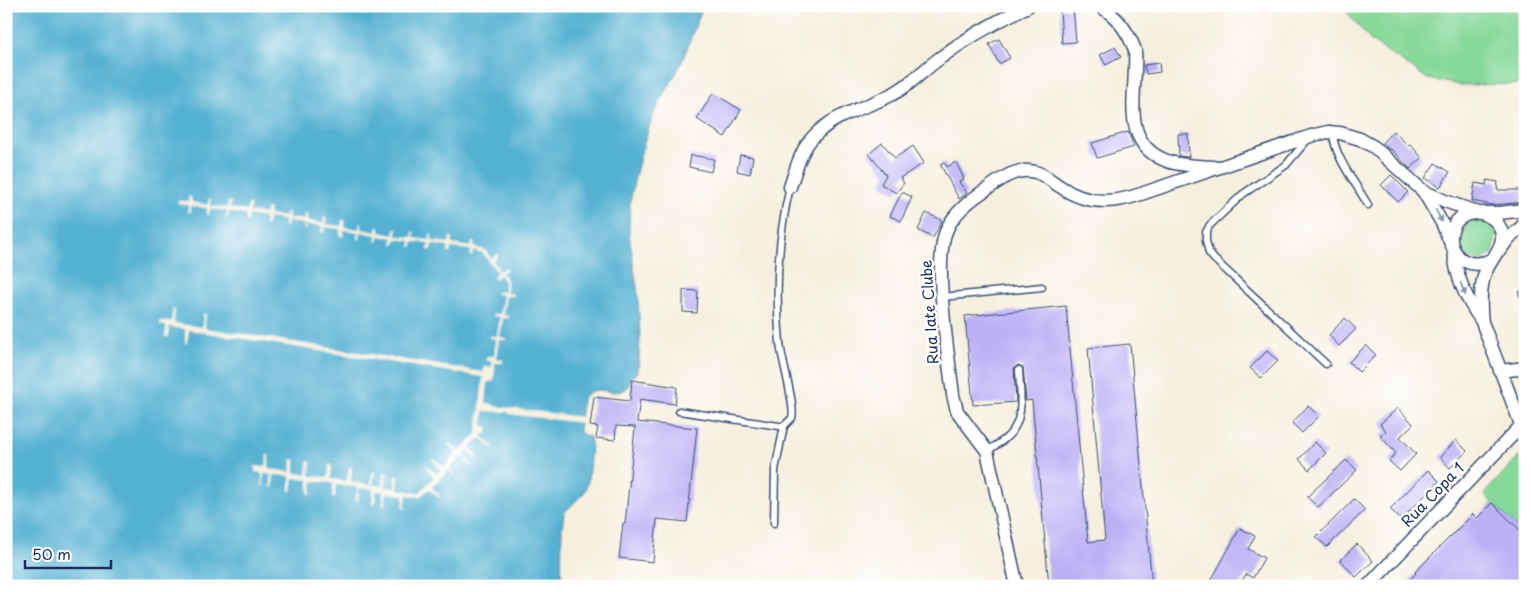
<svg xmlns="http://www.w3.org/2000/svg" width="1531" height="592" font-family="'Playpen Sans',sans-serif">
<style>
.green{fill:#87d99a;stroke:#51847c}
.water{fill:#54b1d2;stroke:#387098}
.pier{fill:#f5efdd}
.building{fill:#bcb1f5}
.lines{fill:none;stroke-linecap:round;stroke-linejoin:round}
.lane-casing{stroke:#3c4c71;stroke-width:9}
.street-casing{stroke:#3c4c71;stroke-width:15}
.lane{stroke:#fff;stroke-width:6}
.street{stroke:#fff;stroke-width:12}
.oneway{fill:#8d97ae}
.labels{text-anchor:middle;stroke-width:5;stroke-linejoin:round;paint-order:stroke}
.street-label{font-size:15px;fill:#1b2f5e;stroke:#fff}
</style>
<rect width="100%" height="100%" fill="#fff"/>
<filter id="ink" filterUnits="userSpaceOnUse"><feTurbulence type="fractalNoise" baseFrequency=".02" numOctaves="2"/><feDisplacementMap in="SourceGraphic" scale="10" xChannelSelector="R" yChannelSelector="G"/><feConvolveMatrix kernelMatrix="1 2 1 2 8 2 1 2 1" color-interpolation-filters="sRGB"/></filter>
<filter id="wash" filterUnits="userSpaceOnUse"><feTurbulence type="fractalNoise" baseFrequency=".0096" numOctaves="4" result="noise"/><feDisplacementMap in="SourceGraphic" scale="20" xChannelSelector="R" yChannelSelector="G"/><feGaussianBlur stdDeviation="1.12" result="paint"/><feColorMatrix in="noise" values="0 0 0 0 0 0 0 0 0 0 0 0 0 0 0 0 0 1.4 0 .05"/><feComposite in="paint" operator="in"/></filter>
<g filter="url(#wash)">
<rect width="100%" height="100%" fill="#f5efdd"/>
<path class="green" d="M1342,6H1525V84L1460,85L1428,79L1371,41Z
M1482,217L1497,231L1493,253L1480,261L1459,254L1454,233L1462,221Z
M1521,454L1525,462V535L1484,494Z"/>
<path class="water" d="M6,6H703L681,64L653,115L642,149L635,177L630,202L629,234L638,295L640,341L638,372C637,374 635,375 633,377C629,381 630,387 624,390C609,397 596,381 582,399L579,433L590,437L591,443L588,482L584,493L564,513L562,529L561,586H6Z"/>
<path class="pier" d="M189,196L191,197L192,202L208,205L209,199H211V206L227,208L228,202H231L230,208L246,211L248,205H250V212L265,214L266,209H269V215L285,217L286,212H288L287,218L304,220L305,214H307V221L323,223L324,217L326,218V224L341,226L342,220H345V227L359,229L360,223H362V229L376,232L377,226H380V232L394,235L395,228H397V236L412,237L413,232H415L414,238L430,240V235H432V241L449,243L450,237H453L452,244L471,247L472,242H474V247L485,250L491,258L497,254L498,256L493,261L500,271L506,267L507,269L502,273L507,281V293L513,294V296H506L503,315L509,316V318H503L500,337L506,338V340H499L496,358L503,360V363H495L494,381L488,382L486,403L493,404L494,406L582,417V423L509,414L508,412L484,411L483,426H488L487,434H483L482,436L493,446L492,448L481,438L470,447L480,459L479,460L468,450L463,456L472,465L471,466L461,457L450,469L458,479L448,470L432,487L440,496L439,498L429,489L420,497L407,495L405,508H403L404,495L387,493L385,505H383V491H376L375,505H372L373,489L359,488L358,501H356L357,487L336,485L335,498H332L333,483L313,481L311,494H309V480L294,478L292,491H290V476L274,475L273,488L271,487V475L264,474L263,486H262V473L255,472V466L266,467L267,455H269V469L291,472L292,459L295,460V473L307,474L308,461L311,462L310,476L328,477L329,465H332L331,479L347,481L349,467H352L351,482L371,485L372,472H375L373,485L383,486L384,472H387L385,487L395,488L396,476H399L398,489L419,493L434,477L426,467L427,466L436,474L441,470L432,459L433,458L444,467L456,454L448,444L449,443L459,452L477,434L483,377L189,330L187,343H185V329L169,327L168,337H165L166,326L160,325V321L171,322L173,309L175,310L174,323L202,327L203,314H206L205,328L483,372L484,367H492V361L486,360L487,356H494L496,339L490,338V336H497L500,317L493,316V314H500L503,295L496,294V292H504V282L500,275L494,279L493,277L497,272L490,262L489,263L488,259L483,253L474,251L472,256H470L471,250L451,248L450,253H448V247L432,244L431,250H428L429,243L414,242L412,247H410L411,241L396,239L395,244H392L393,238L379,236L378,242L376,241V235L361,232L360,239H358V232L344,230L343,237L340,236V229L325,227L324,233L321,232L322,226L306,225V230H304V224L287,221L286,227L284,226V220L268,218L267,225H265L264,218L249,215L248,221H246V215L229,212L228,218H226L227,211L210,209L209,215H207V208L190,206V212H188V205L178,204V201H188Z"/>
<g id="blocks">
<path class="building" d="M1073,8L1076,42L1062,43L1060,9Z
M999,39L1010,58L999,64L989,44Z
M1115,47L1121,57L1106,65L1100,55Z
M1159,63L1160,72L1146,74L1144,65Z
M713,93L741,110L725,137L697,119Z
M1393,131L1409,146L1410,144L1422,158L1410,169L1391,149L1390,150L1382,143Z
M1128,132L1134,147L1097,158L1092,143Z
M1178,134H1188L1189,157L1179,156Z
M882,143L895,158L913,146L924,163L900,178L904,183L896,193L881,184L886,175L869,154Z
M691,155L714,159L711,172L689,167Z
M740,155L753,157L750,174L737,171Z
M944,162L947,167L956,162L964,179L959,182L967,193L959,199L940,164Z
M1435,163L1450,172L1440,187L1425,178Z
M1391,175L1408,192L1398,202L1381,185Z
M1487,180L1498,182L1497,190H1525V202L1492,205L1472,201L1475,183L1486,185Z
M902,192L912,197L901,221L890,216Z
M926,213L942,220L933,238L918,230Z
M683,290L698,291L697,313L683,312Z
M1066,306L1088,542L1105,540L1088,348L1130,344L1152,586H1049L1032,400L1026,401L1023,367L1018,365L1014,368L1016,402L973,405L965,316Z
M1345,318L1356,329L1339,346L1329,335Z
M1366,345L1376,355L1359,372L1349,362Z
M1267,351L1278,361L1261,378L1250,368Z
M632,380L677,387L675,404L640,399L637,422L697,428L687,522L657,519L653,562L619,558L623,523L625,524L635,427L616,426L615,440L596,438L598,427L590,426L594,397L630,401Z
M1308,406L1319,416L1302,433L1292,423Z
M1398,408L1413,424L1400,437L1416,454L1400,471L1389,461L1396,453L1380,436L1386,431L1380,424Z
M1456,440L1467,451L1450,468L1440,457Z
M1315,442L1326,453L1309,470L1299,459Z
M1346,460L1357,470L1318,507L1307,497Z
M1428,470L1439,481L1401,520L1390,509Z
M1354,499L1365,510L1327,547L1316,537Z
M1492,503L1525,535V562L1520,567L1525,572V586H1404L1416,573L1415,572L1473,514L1477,518Z
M1240,528L1255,536L1248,549L1264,558L1253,578L1246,574L1239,586H1208Z
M1357,544L1373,561L1356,577L1340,560Z"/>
</g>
</g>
<g filter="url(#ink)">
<use href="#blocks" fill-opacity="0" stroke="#3c4c71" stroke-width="1"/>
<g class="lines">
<g class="lane-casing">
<path id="lane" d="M1333,133C1334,157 1356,183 1368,205
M1308,139L1286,165L1243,194L1210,225L1206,232V241L1209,253L1214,259L1326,364
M1523,294L1525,293
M942,297L1042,287
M679,411L779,426H784L792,418C796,407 781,358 780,343C775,291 778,237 790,187
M987,451C993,447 1001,443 1007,437C1026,420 1020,393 1019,370
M774,523L775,470L784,426"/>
</g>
<g class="street-casing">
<path id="street" d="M1099,6C1117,15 1128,32 1135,50C1138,92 1117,145 1170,162C1184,166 1199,166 1213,167
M790,187C796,169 801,149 814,136C838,111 870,108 898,91C913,82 926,68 940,58C968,37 997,21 1028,6
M1423,191L1445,201L1476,212
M1483,213H1499L1525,210
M1500,250L1509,238L1525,224
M1454,252C1456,278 1466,299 1481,320
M1491,260C1448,279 1435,216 1475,213C1483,212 1493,217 1498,224C1511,244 1489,258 1484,276C1480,291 1480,306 1482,322L1525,435
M1500,371L1525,368
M1017,586L987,451L957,411L953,395C949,358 932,260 947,229C955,211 974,197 990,187C1004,177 1018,167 1035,172C1045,174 1052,182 1061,187C1086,205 1113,204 1141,194L1311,136L1328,132L1340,133L1360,139L1374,147L1423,191L1442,223L1451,244
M1368,586L1521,426"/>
</g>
<use href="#lane" class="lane"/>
<use href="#street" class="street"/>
</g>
<defs><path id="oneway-solid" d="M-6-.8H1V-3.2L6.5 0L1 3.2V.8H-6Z" transform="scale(1.25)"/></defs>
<g class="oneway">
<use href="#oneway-solid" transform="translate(1439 216) rotate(62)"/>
<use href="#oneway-solid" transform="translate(1463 289) rotate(69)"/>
</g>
</g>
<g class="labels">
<g class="street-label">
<text transform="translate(930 312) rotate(-94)" y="5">Rua Iate Clube</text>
<text transform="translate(1433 495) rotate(-46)" y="5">Rua Copa 1</text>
</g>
</g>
<rect width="1531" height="592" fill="none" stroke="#fff" stroke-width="25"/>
<path d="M25 560v8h86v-8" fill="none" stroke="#1b2f5e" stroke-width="2.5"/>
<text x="32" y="560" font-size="15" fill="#1b2f5e" stroke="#ffffff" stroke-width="4" paint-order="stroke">50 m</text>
</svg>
